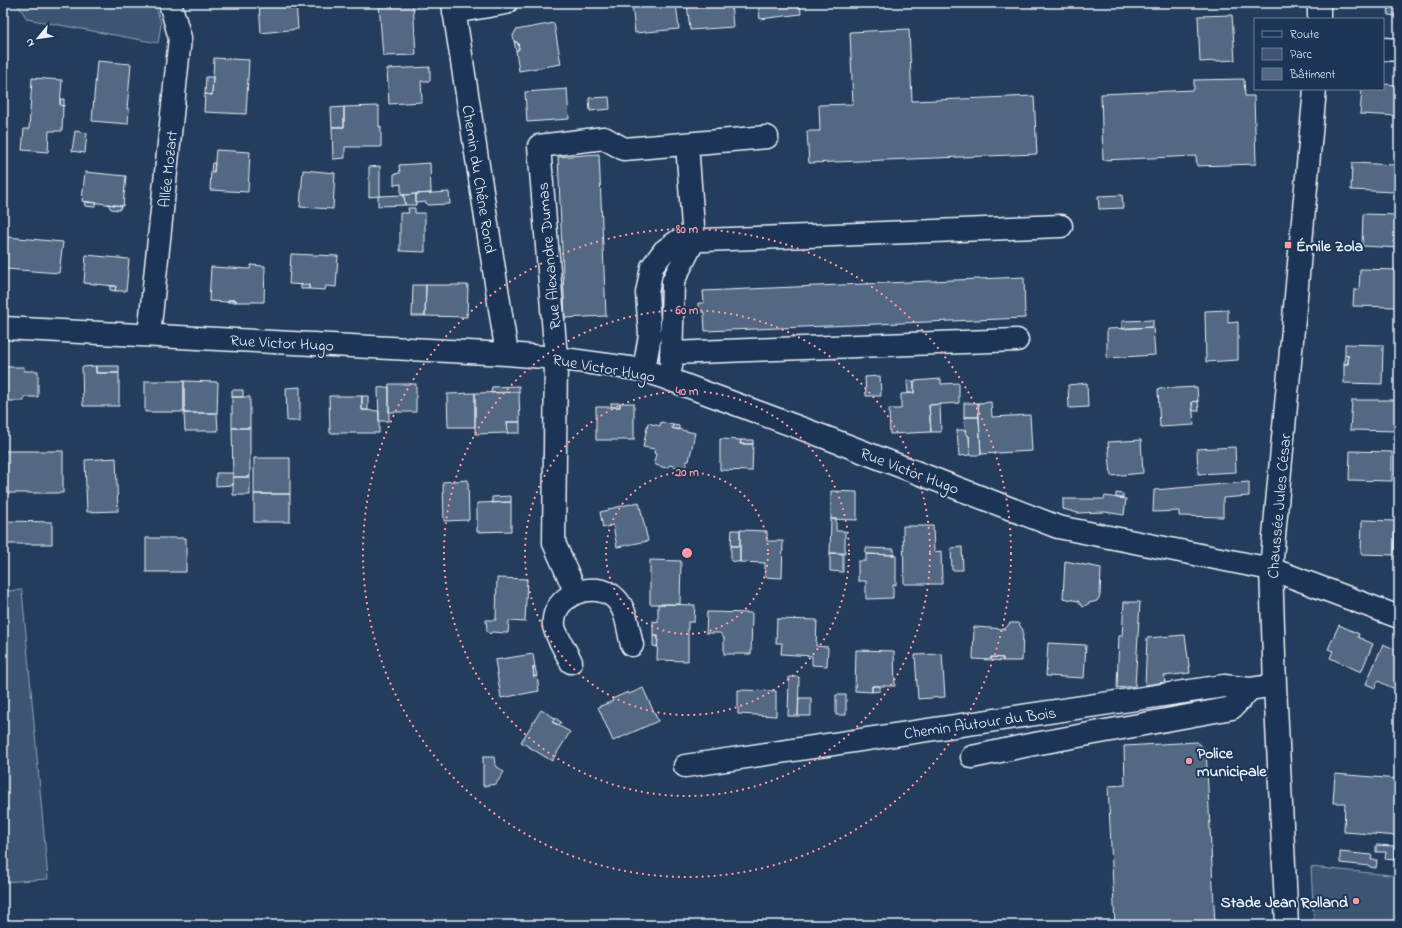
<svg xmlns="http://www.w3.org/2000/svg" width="1402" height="928" font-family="'Indie Flower',sans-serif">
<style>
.green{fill:#3e5472;stroke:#93a2b5}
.building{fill:#536782;stroke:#e8f1f8}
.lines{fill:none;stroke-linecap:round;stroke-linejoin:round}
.minor-casing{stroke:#e8f1f8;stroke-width:25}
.minor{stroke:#1d3557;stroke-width:22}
.ring{fill:none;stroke:#ff9aa2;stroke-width:2;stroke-dasharray:2 4}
.poi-dot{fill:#ff9aa2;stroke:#1d3557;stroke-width:1.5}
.labels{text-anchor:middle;stroke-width:4;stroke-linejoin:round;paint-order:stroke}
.street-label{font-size:16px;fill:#e8f1f8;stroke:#1d3557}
.poi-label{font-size:16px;font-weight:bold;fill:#e8f1f8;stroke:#1d3557;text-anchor:start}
.centre{fill:#ff9aa2;stroke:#1d3557;stroke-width:2}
.ring-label{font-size:12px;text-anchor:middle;font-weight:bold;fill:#ff9aa2;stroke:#1d3557;stroke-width:4;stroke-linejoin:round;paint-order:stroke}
</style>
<rect width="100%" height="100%" fill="#253d5d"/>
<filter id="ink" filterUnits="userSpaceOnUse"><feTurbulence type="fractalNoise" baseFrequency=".025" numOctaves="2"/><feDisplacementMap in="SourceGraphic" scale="8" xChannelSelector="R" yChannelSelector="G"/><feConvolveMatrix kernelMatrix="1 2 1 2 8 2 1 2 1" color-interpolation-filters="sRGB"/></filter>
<g filter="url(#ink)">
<path class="green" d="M17,3H155L161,24L158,43L27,19Z
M675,251L668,331L660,335L655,283Z
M22,590L48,879L3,882V591Z
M1311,867L1399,876V925H1314Z"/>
<path class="building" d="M259,3H296L298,29L261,33Z
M413,3L416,55L383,56L379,4Z
M632,3H676L679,29L635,33Z
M687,3H731L733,27L690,30Z
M758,3H800L801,14L760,19Z
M1389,3H1399V16L1388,15Z
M1232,15L1235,60L1200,62L1198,16Z
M554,23L561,64L519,71L516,51L519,49L518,43L514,41L513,36L516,30Z
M909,29L912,101L1034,96L1037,154L809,163L807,131H820L819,105L853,104L850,32Z
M514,41L518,43L519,49L516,51Z
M214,58L249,60L246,114L204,112L205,94L212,95Z
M97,61L131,64L127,109H129L128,124L92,121Z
M430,67V81H421L422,102L389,104L387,69Z
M206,77H213L212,95L205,94Z
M32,78L62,80L60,105L63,106L62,131H49L48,152L22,150L24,129H29Z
M1244,79L1245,96H1254L1256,164L1197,166L1196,156L1103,160L1101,94L1194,90V80Z
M1383,84L1399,85V116L1360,114L1362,89H1383Z
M567,89L569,119L527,122L525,92Z
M609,97L610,109L590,111L589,98Z
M60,99H64V106L60,105Z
M379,106V127L381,126V147H345V158L333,159L332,127H344V107Z
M344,107V127H332L331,108Z
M75,131L87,133L85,153L72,151Z
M216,150L250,152L248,192L210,190L211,172H214Z
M599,154L606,316L565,318L558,157Z
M212,163H215L214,172H211Z
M430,163L431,193L401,195V184L394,185V174L400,173L399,165Z
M1352,163L1396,165L1395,192L1351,190Z
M380,166V196L369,197V167Z
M303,170L335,173L333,209L300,207Z
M85,172L126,176L123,206L82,201Z
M449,192L450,204L427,205L426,202L416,203V194Z
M416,194V205H405L404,195Z
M404,195L405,205L378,206V196Z
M1122,195L1123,208L1099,209L1098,196Z
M84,202L97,203L94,207L85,206Z
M108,204L122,206L119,210L111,209Z
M408,208H415V213H425V252L400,251V213H409Z
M1363,214L1399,215V248L1362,246Z
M7,237L63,242L59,273L5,269Z
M291,254L338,256L336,287L326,286L325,290L309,289V285L289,284Z
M86,255L129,259L126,291H115L116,286L84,283Z
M251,265L265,266L264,302H236V300H228V302L209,301L211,267L250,269Z
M1360,269L1397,270L1395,307L1353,306L1354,290H1359Z
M1024,277L1025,318L705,331L704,312H699L698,303H704L703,291Z
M301,285H309V289H301Z
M413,285H426L425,316H412Z
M426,285H468L467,317L425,316Z
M110,286H116L115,291L110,290Z
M228,300H236V302H228Z
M1228,310V323L1238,322V360L1206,362L1205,311Z
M1153,320V327L1122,329V321Z
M1153,327L1155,355L1107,358V329Z
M1345,344L1383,345L1382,384L1344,383V364H1348V355H1345Z
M1345,355H1348V364H1344Z
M96,366H119V373H96Z
M96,366V373H119V406H83L82,367Z
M3,367H24V371H38V397H24V401H3Z
M880,376L881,396H866L865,377Z
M941,379V384L959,383V403L929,405L931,432L890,434L889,409H901V394L914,393V381Z
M145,381H184V412H145Z
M184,381L218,382L217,413H184Z
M907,381H914V393H908Z
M1087,383L1088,407L1069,408L1068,385Z
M389,384H416V412H389Z
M519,386V392L491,393L492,387Z
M300,387V421H287L286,388Z
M389,387V421H379L378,388Z
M1197,387L1198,401L1192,402L1194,425L1160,427L1158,389Z
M232,390H243V397H232Z
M519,392L520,422H507L508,433L475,434V393Z
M475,393V427H448L447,394Z
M329,396H362V410L379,411V433H330Z
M362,396H368V410H362Z
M232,397H250V428H232Z
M1352,400H1399V431L1350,430Z
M1198,401L1199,411H1193L1192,402Z
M991,402L992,417L1030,415L1032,451L981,454L978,403Z
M611,403H620V407H611Z
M620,403H634V440H596V407H620Z
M964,403H978L979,417H964Z
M940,404L941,432H931L929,405Z
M184,413H217L218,431H185Z
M964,417H979L981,455H970L969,436L966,434Z
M507,422H520V433H508Z
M661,422L673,425L672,428L695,433L689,461H687L685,469L670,465L666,468L656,465L654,462L656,454L654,453L655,449L643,447L648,423L660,426Z
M673,425L679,426V430L672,428Z
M232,428H250V477H233Z
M957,430H965L966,434L969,436L970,455L959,456Z
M720,439L741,440L740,444H753L752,471L720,470Z
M741,440H753V444H740Z
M1141,440L1143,473L1111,476L1108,442Z
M1235,447L1236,472L1198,474L1197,449Z
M3,451H63V493H3Z
M1350,451L1392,452V481L1349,480Z
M116,458L118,511L87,512L85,460Z
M254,458H290V494H254Z
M216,473H233V485L216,486Z
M233,477H250V495H233Z
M468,480L469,520L444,521L443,482Z
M1249,482V496L1223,498V517L1179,516V511L1153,512L1154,490Z
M831,491L857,492V520L831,519Z
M1116,493L1123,494V498H1116Z
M254,494H290V522H254Z
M511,496V502L492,503V497Z
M1105,496L1126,499L1124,515L1105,512L1078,513L1063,509V499H1104Z
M511,502V531L477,532V503Z
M639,502L648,541L617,547L613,525L603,528L600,512L609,510V509Z
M831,519H836V531H845V554L830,553Z
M1362,520L1395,521L1394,555L1361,554Z
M3,521L52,522V544H3Z
M903,526H933L934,552L941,551L942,584H904Z
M732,530H740V546H731Z
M740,530L767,531V541H783L782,578L765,577V563L740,562Z
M146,538H186V572H146Z
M731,546H740V562L731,561Z
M962,547L963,570H952L951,548Z
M866,548L894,549V555L866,554Z
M830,553H843V572L830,571Z
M866,554L896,555V585H893V598L866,599V581H858V561H866Z
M650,560L681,561L680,604H650Z
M1065,561L1101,568L1100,596L1097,601L1089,603L1083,607L1078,601L1063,598Z
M497,578L527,579L525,622L509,621L508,633L492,632L490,634L486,630L487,629L486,620H496Z
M1124,602H1140L1135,686L1117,688L1119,636H1122Z
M658,604L695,605L694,622H688V661L657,660L658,636H653V621L658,622Z
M707,612L752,613L751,654H724V638L720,633H706Z
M777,619L817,620L816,646L828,647L827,666L812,665V656L781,654L782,643H776Z
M1010,623H1018L1023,630L1022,661H1003V658L991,657V660L973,659L974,627L1005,629Z
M1339,625L1359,634L1358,637L1373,644L1361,672L1330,658L1333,651L1328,649Z
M1185,635L1190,673L1164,676L1165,682L1145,685L1147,638Z
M653,636H658L657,647L653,646Z
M1048,643L1086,645L1084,678L1046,676Z
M1383,644L1399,651V691L1378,681L1375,688L1366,684Z
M856,650L894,651L895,686H872V692L855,691Z
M533,654L535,667H533L534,677L537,676L539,691L501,698L495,660Z
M942,654L945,697L918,699L915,655Z
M991,657L1003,658V661L991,660Z
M533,667H535L537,676L534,677Z
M789,677H799L798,716H788Z
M872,686H880V691L872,692Z
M643,688L658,721L613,741L598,707L613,701L612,699L628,692L629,694Z
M738,690L776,691V716L738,714Z
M836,695H846V715H836Z
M799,698H811V716H798Z
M541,710L555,718L552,722L570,732L552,761L521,742Z
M555,718L561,722L559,725L552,722Z
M1197,742L1206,750L1215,925H1115L1108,786L1125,785L1124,746Z
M483,757H494L495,765L504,772L496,784L483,786Z
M1335,774L1399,779V836L1344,832L1345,803H1333Z
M1376,845L1394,846V860L1385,859L1386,852H1376Z
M1394,846H1399V860H1394Z
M1340,852L1372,855L1371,860H1377L1376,868L1370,867V866L1340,863Z"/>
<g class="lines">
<g class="minor-casing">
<path id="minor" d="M453,3L507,354
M454,12L506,3
M1319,19V3
M1383,49L1399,50
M3,328L507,354L556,358L644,370L830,439L1058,527L1271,569L1399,617
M149,335L180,38L170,3
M671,353L1017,340
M671,367L673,281L694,240L687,144
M644,370L650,335L647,293L652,267L664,251L678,241L1061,226
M576,593L554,543L556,358L539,146L604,138L624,149L767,137
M571,662C567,653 555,634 554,626C550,595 596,578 616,599C627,610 628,630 632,645
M972,757L1029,745L1232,708L1250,689
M685,766L1224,686L1250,689L1275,685
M1287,925L1275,685L1271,569L1315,89"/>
</g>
<use href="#minor" class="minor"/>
</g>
</g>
<g class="ring">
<circle cx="687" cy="553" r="81"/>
<circle cx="687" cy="553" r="162"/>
<circle cx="687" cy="553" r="243"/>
<circle cx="687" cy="553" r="324"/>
</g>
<g class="poi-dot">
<rect x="1284" y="241" width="8" height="8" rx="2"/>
<circle cx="1189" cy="761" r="4"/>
<circle cx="1356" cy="901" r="4"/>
</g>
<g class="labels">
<g class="street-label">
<text transform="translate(167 169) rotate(-84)" y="6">Allée Mozart</text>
<text transform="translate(480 179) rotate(81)" y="6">Chemin du Chêne Rond</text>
<text transform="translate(548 256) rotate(-95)" y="6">Rue Alexandre Dumas</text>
<text transform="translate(282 342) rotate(3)" y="6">Rue Victor Hugo</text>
<text transform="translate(604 367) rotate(10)" y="6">Rue Victor Hugo</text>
<text transform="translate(910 470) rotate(21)" y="6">Rue Victor Hugo</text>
<text transform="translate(1278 506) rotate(-85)" y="6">Chaussée Jules César</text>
<text transform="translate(980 722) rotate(-8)" y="6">Chemin Autour du Bois</text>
</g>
<g class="poi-label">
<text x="1296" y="251">Émile Zola</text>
<text x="1197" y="758">Police<tspan x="1197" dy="18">municipale</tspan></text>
<text x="1348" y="907" text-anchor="end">Stade Jean Rolland</text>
</g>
</g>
<circle cx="687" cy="553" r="6" class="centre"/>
<g class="ring-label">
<text x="687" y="233">80 m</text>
<text x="687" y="314">60 m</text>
<text x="687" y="395">40 m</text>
<text x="687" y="476">20 m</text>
</g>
<rect width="1402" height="928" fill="none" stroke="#1d3557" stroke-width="16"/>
<rect x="8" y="8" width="1386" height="912" fill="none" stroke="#e8f1f8" stroke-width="1.5" filter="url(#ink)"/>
<rect x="1254" y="18" width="130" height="72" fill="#1d3557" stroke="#6e8097"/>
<rect x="1262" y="31" width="20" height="6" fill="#1d3557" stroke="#6e8097"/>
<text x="1290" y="38" font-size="12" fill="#e8f1f8">Route</text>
<rect x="1262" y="48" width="20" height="12" fill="#3e5472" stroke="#6e8097"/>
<text x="1290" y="58" font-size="12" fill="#e8f1f8">Parc</text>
<rect x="1262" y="68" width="20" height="12" fill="#536782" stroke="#6e8097"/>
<text x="1290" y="78" font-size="12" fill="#e8f1f8">Bâtiment</text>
<g transform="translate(38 38) rotate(241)" stroke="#1d3557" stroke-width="3" paint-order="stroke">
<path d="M0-3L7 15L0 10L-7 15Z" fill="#e8f1f8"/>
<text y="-6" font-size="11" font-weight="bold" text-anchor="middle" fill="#e8f1f8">N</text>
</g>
</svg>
